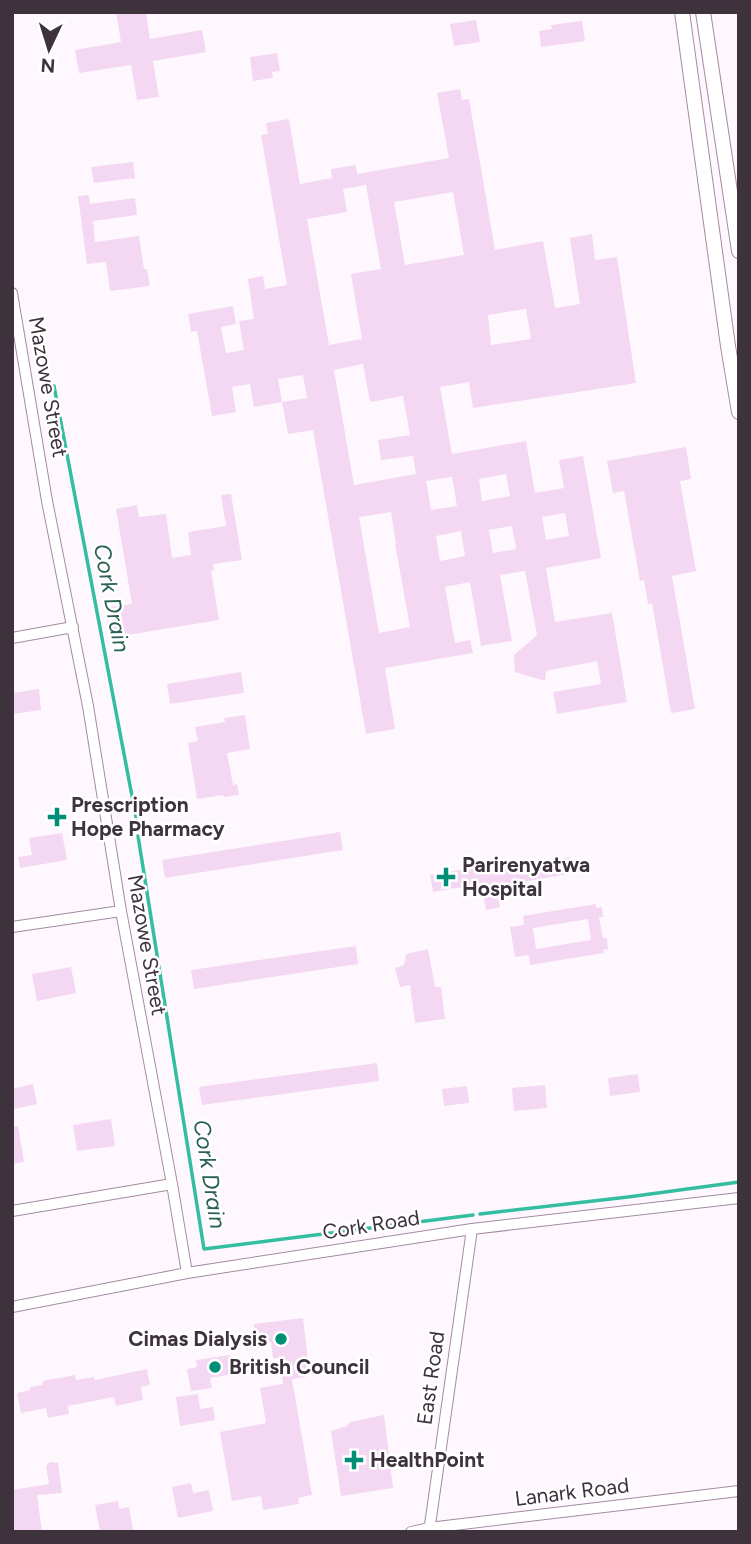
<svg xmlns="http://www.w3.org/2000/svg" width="751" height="1544" font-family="Figtree,sans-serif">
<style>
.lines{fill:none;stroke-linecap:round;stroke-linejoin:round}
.stream{stroke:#35bda2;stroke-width:3.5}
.building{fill:#f4d7f2;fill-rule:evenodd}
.minor-casing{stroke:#a48aa3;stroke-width:12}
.secondary-casing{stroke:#a48aa3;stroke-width:16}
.minor{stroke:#fff;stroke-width:10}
.secondary{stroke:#fff;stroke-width:14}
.poi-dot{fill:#008e77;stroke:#fff;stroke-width:2.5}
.labels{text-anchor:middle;stroke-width:5;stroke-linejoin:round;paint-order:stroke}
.street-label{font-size:21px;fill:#3e333d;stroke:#fff}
.poi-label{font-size:21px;font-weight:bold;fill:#3e333d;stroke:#fff;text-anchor:start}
.water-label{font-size:23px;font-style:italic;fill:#2b6054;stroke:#fff}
</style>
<rect width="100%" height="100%" fill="#fef8fe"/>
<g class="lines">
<path class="stream" d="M54,386L136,817
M138,836L204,1249L473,1215
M480,1214L628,1197L739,1182"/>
</g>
<path class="building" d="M116,12H146L150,39L202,30L206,52L153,61L159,97L137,100L131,65L79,73L75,50L121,42Z
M476,20L480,42L454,46L450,24Z
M582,21L585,41L541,47L539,31L552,29L551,25Z
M277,53L280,71L272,72L273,78L253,81L250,57Z
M460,89L462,100L469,99L495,250L543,241L555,308L580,304L570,238L592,234L595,260L617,257L636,383L473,408L469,382L440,387L452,454L526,441L535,493L564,488L559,460L583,456L601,558L546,568L555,622L612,613L627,702L557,714L553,692L601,684L597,661L546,671L545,681L515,672L514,655L537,635L525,571L500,575L512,641L481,646L470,582L445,587L455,643L470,640L473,653L385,668L395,729L366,734L313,430L288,434L282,402L254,407L250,384L232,387L236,412L212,416L197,331L191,332L188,314L233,306L236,324L221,327L226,353L244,350L239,321L254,319L248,279L263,276L265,289L287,285L261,135L268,134L266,123L289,119L300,184L332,178L331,169L356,165L357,174L449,158L437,93ZM366,185L381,269L351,274L362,339L329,345L307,219L347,212L343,189ZM453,192L464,255L405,265L394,202ZM526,309L531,339L491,345L488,315ZM363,364L370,402L403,396L410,435L378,440L381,460L413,456L416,474L354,485L334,370ZM303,375L307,398L282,402L278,379ZM506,474L510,496L482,501L479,479ZM452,477L457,506L431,510L426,481ZM391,512L396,544H395L410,627L379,633L359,517ZM565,513L569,536L546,540L542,517ZM512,526L516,549L493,553L489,530ZM461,531L465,556L440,561L436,536Z
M133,162L135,178L94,183L91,167Z
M89,195L90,204L135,198L137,215L93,221L95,242L139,236L144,269H147L150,286L110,291L106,262L87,264L78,196Z
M686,447L691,479L680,481L696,571L672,576L695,709L671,713L652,603L648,604L644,580L640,581L624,491L613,493L607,461Z
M231,494L242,560L213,564L214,570L211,571L219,620L115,637L110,607L132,604L116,509L137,505L139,517L166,514L172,558L191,555L188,532L226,526L221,495Z
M241,672L244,693L170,704L167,684Z
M39,689L41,710L13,714L12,693Z
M245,715L250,749L227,753L233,785L237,784L239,795L224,797L223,795L197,799L188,743L198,741L195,727L225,722L224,718Z
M340,832L343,850L165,878L162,860Z
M62,833L67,860L20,868L18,857L32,855L29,838Z
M570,857L573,873L496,887L500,907L486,910L481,884L433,892L430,875L483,866L485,872Z
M596,904V908L602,907L603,917H599L603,938H607L608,949L603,950L604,953L530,965L529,955L515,957L510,927L524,925L523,916ZM588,919L591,940L536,949L533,928Z
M356,946L358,964L194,989L191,970Z
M428,949L435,987H441L445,1019L415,1023L410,985L400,987L395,968L404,965L406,954Z
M71,967L76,993L37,1001L32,974Z
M377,1063L379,1081L202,1105L199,1087Z
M638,1074L640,1092L610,1096L608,1078Z
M33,1084L37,1104L14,1109L12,1089Z
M545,1085L547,1108L514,1111L512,1088Z
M467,1086L469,1103L444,1106L442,1089Z
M111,1119L115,1146L77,1151L73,1125Z
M18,1126L24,1162L12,1164V1127Z
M303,1318L309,1369L305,1370L306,1377L292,1379L312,1495L298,1498L299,1504L263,1510L261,1496L232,1501L220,1432L266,1423L260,1388L283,1384L280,1358H273L271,1342L257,1344L254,1324Z
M230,1355L233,1374L210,1378L212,1388L191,1391L187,1369L197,1367L196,1360Z
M147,1369L150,1385L141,1387L143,1400L116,1406L114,1397L68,1406L69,1414L48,1418L46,1408L21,1413L17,1393L30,1390V1387L43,1385V1381L75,1375L76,1380L94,1377L95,1380Z
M198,1394L200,1409L213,1407L215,1420L180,1426L176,1397Z
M384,1415L393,1488L341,1496L331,1431L347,1426L350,1422Z
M50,1462L58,1463L62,1493L37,1495L42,1532H15L12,1520V1490L49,1484L46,1466Z
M191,1483L193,1493L209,1490L213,1511L178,1518L172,1487Z
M118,1501L119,1509L129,1507L133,1530L100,1532L95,1505Z"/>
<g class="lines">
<g class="minor-casing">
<path id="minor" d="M12,293L47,501L88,706L121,911L172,1184L187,1273
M12,638L73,627
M12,927L121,911
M12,1211L172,1184
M12,1307L187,1273L472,1229L739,1198
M411,1532L429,1528L739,1491
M429,1532L472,1229"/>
</g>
<g class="secondary-casing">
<path id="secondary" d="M682,12L728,346L739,412
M703,12L739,251"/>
</g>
<use href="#minor" class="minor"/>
<use href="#secondary" class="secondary"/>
</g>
<g class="poi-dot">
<path d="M53.5 806.5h7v7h7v7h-7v7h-7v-7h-7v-7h7z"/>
<path d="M442.5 866.5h7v7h7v7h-7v7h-7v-7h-7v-7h7z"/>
<circle cx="281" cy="1339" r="7"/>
<circle cx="215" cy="1367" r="7"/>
<path d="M350.5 1449.5h7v7h7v7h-7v7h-7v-7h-7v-7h7z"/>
</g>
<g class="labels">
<g class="street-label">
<text transform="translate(48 387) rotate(80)" y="7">Mazowe Street</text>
<text transform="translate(147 945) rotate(80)" y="7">Mazowe Street</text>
<text transform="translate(371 1225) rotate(-9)" y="7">Cork Road</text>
<text transform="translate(431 1378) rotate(-82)" y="7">East Road</text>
<text transform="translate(572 1492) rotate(-7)" y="7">Lanark Road</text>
</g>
<g class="poi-label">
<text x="71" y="812">Prescription<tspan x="71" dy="24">Hope Pharmacy</tspan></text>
<text x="462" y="872">Parirenyatwa<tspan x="462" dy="24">Hospital</tspan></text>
<text x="267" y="1346" text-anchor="end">Cimas Dialysis</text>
<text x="229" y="1374">British Council</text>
<text x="370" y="1467">HealthPoint</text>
</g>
<g class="water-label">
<text transform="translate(112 598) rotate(79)" y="8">Cork Drain</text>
<text transform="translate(210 1174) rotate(81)" y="8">Cork Drain</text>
</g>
</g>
<rect width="751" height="1544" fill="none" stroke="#3e333d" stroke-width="28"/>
<g transform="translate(49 49) rotate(184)" stroke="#ffffff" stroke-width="5" paint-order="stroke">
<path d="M0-5L12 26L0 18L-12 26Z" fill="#3e333d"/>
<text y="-10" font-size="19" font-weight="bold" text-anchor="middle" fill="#3e333d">N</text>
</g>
</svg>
